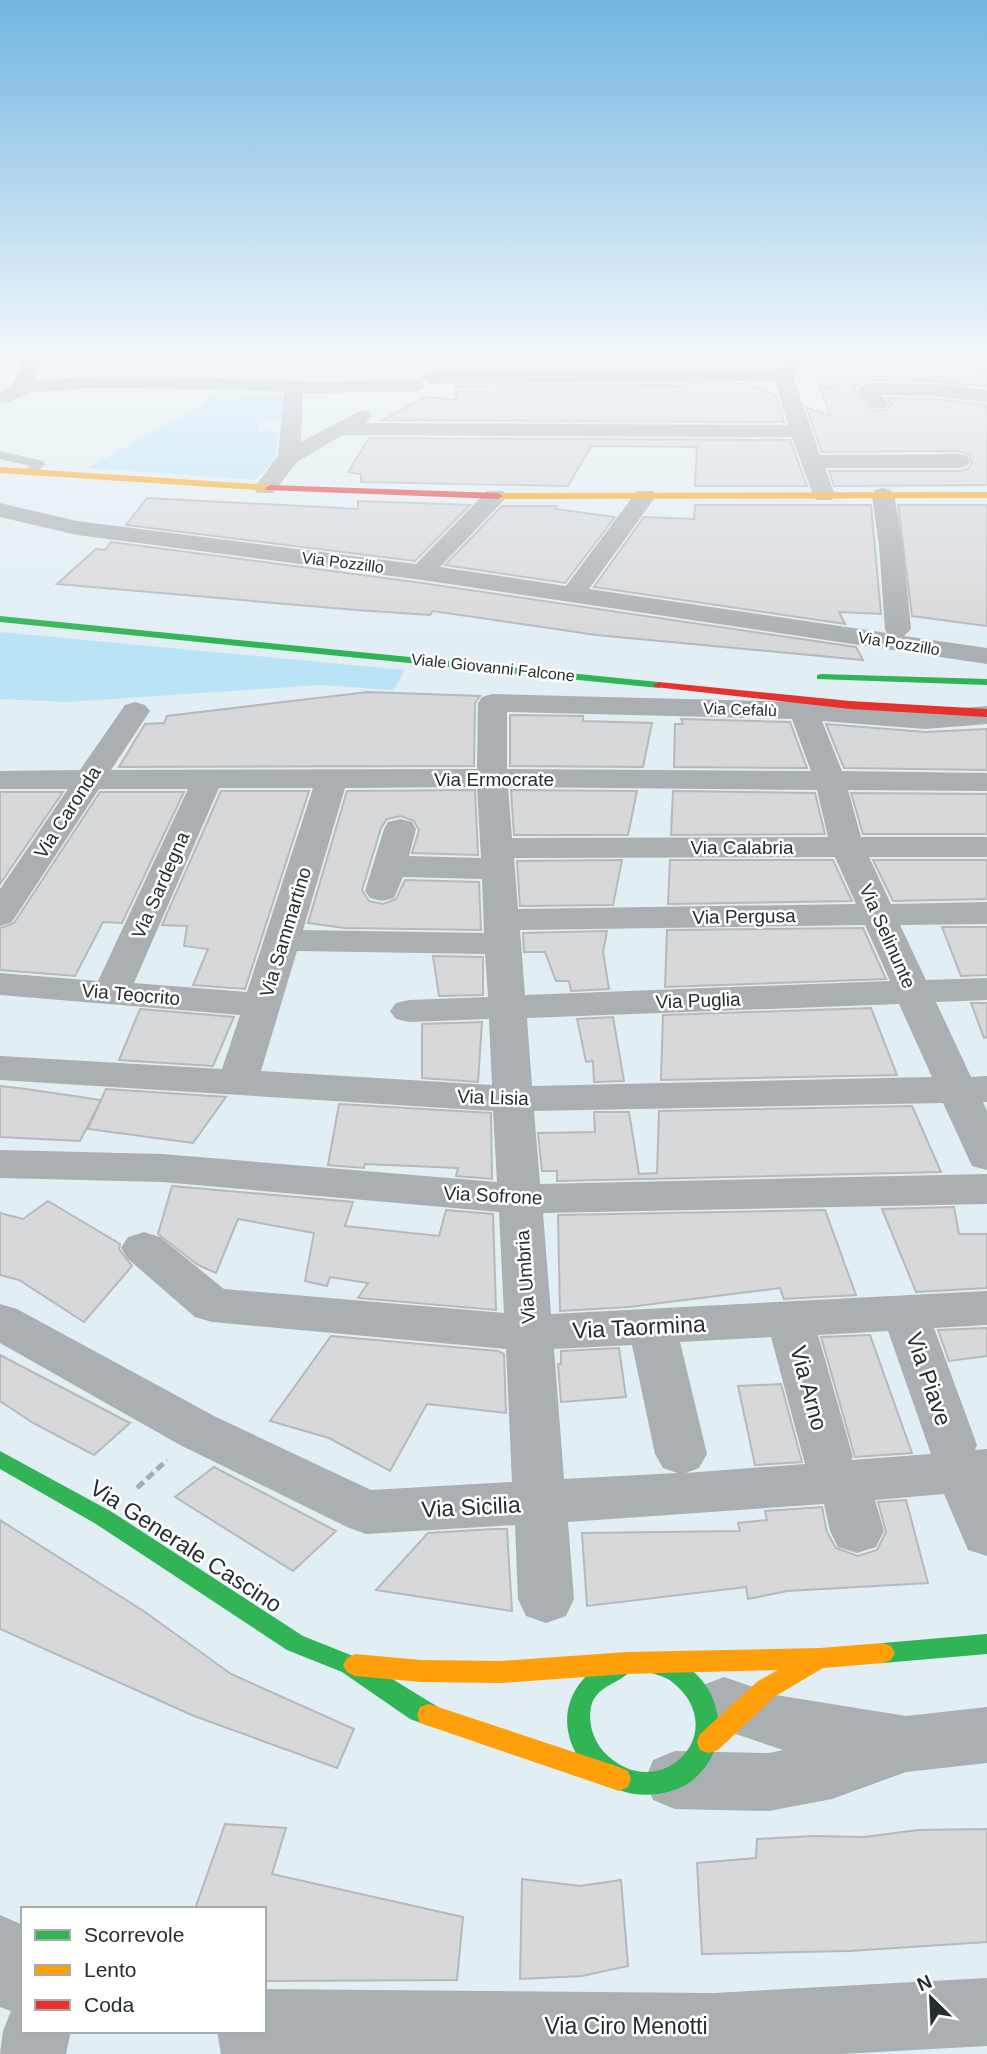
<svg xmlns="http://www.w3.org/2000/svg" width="987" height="2054" font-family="Helvetica,sans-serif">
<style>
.green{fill:#bae3f5}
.building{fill:#d7d8da;stroke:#b7b8ba;stroke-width:2}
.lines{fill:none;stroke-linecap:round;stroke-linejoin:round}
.path-far1{stroke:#a8aeb1;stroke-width:2.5;stroke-dasharray:3.5 2;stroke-linecap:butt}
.path{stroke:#a8aeb1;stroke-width:5;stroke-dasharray:9 4.5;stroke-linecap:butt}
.lane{fill:#aaafb2;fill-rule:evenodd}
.street{fill:#aaafb2;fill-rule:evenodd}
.fast{fill:#30b455;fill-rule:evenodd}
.slow{fill:#ff9f0a;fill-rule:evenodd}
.jam{fill:#e5322d;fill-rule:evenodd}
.labels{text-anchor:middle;stroke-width:5;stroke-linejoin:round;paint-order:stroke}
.far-street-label{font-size:16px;fill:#242d30;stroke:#fff}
.street-label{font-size:19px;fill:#242d30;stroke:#fff}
.near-street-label{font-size:23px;fill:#242d30;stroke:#fff}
</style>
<rect width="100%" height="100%" fill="#e1eef3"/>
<path class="green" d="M492,355H636L637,358L580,363C570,359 533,358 520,357V368L480,362Z
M220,384L242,396L282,397V421L258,422L257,431H279L275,460L256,480L88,468L202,405Z
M0,632L405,670L393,690L321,685L68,702L0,699Z"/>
<path class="building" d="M835,356L946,362L987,370V387L933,381L867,380L854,388L871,411L887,410L891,404L887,398L933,399L987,405V485L834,486L829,471H959L968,469L972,462L969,455L959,451L822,452L806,407L830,416L817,376Z
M688,384H747L776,395L784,422L383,420L425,397L456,400V386L670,385V387Z
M369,438L790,440L807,486H695L697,447L591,446L568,486L361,482V474L348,472Z
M147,498L358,509V501L470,505L415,561L126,525Z
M695,505H871L881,614L839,612L845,624L594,587L644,517L694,519Z
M898,505H987V626L912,616Z
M502,506H557L555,509L615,517L565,583L445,565Z
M111,542L422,583L856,647L863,660L596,635L433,611L430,615L356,610L57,584L96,549L105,550Z
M368,692L480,696L475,703L474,766L119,767L145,724L164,723L167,716Z
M510,715L583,716V721L652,723L643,767L510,766Z
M681,719L790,722L807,768L674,767L675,724H683Z
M826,724L925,732L987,729V770L844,768Z
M475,790L478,855L412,853L419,830L414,821L401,816L387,819L381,828L362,890L369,901L383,904L396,899L405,880L479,882L481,930L344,928L308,923L347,791Z
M511,790L637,791L628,835H514Z
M221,791H309L245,989L193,985L208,949L184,946L187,926L162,925Z
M673,791L815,793L825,834L671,835Z
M0,792H63L0,884Z
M100,792H184L122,923L103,922L75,976L0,970V928L14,923Z
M851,793L987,794V834H863Z
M622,860L613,905L520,906L517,861Z
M670,860H833L852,901L668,904Z
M873,860H987V899L893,901Z
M942,927H987V975L961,976Z
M863,928L886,979L665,987L667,930Z
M607,931L603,952L609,989L571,991L569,981H556L545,952H524L523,933Z
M433,956L483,957V995L439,996Z
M971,1003H987V1037L984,1038Z
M871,1008L897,1075L661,1080L663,1015Z
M140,1009L234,1017L213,1066L119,1060Z
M613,1017L624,1081L594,1082L593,1061L586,1062L577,1019Z
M482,1022L478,1082L422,1078V1024Z
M0,1086L26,1089L101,1100L80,1141L0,1137Z
M106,1089L226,1097L193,1143L88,1129Z
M339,1104L491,1113L492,1179L456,1176L458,1168L365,1164L364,1168L328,1165Z
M912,1106L941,1172L557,1181V1171H542L538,1133L595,1132L594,1112H629L639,1174L657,1173L659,1111Z
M172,1186L353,1202L345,1226L439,1236L446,1210L493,1214L496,1310L358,1298L368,1283L330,1277L327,1286L305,1281L314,1233L238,1219L216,1273L198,1265L158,1234Z
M48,1201L120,1244L119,1249L132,1266L84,1322L19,1280L0,1275V1213L23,1219Z
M954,1207L959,1234H987V1288L916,1292L882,1209Z
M825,1210L856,1295L784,1299L780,1288L629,1307L560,1311L558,1215Z
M987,1328V1356L949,1361L938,1330Z
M870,1335L912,1453L855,1457L821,1337Z
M331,1336L498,1351L504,1354L506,1413L427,1404L390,1471L329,1438L270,1421Z
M619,1348L626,1397L561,1402L558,1364H561V1351Z
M0,1355L130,1423L94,1455L33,1423L0,1401Z
M781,1384L802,1462L755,1465L738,1386Z
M214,1467L336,1531L293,1571L175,1497Z
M906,1500L928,1583L787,1591L748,1599L746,1587L587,1606L582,1533L740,1531L738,1523L767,1520L765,1511L822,1507L827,1532L836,1548L858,1556L877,1550L886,1532L878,1502Z
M0,1520L145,1612L231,1674L354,1729L337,1768L194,1716L0,1629Z
M494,1529H507L512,1611L376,1590L428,1533Z
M225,1824L286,1828L272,1874L463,1917L457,1980L264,1981V1909H195Z
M987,1829V1942L849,1951L702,1954L697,1863L756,1858L757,1839L813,1836L864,1837L918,1830Z
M522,1879L580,1886L621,1880L628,1966L582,1976L520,1979Z"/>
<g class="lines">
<path class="path-far1" d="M819,388L838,389"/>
<path class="path" d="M137,1488L167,1460"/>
<path class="lane" d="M0,451L43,461L45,464L34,475H26L24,472L30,466L0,459Z"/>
<path class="street" d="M15,355L39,357L41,361L33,381C120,373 205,378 292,381C333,383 375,380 416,380L426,386L416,392L303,393L301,442L362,410L369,412L372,416L365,423L788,425L775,381L431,384L421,378L431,372L778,369L791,355H811L793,376L820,455L959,454L967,456L970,461L967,466L959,468H825L835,495L832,500H816L813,495L792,437L343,435L297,462L273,493H257L254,488L278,456L284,392L226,389L86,388L28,393L10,402L0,403V392L11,388L22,362Z
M867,383L933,384L987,390V402L933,396L882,395L888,404L885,408H871L857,389Z
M883,488L891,490L894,495L903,546L911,629L904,636L987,648V664L422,580L77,535L0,517V503L77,521L416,564L487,491H503L506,496L503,501L440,567L566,586L637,491H653L656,496L589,589L887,633L885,629L879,546L872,495L875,490Z
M492,694L803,702L925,711L987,706V724L925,729L822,721L842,771L987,773V791L848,790L861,837H987V857H869L891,904L987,902V924L900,925L926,980L987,978V1000L936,1002L971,1077L987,1076V1102H983L987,1111V1170L972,1166L943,1103L534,1111L540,1184L987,1174V1204L543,1213L551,1314L987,1291V1325L934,1328L977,1445L975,1450L987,1449V1556L968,1550L944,1494L875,1500L884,1531L876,1547L857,1553L838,1547L830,1531L824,1504L568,1522L574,1599L566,1616L546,1623L526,1616L518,1599L515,1525L366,1534L347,1527L180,1445L0,1343V1304L17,1309L216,1417L371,1490L512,1482L506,1349L212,1322L195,1317L128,1259L121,1248L128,1237L144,1232L160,1237L224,1289L504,1313L499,1212L162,1182L0,1178V1150L162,1154L497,1182L493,1111L0,1080V1056L222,1069L240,1015L0,995V973L98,981L188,789H99L12,922L0,926V889L68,789H0V771L80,770L125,705L135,702L145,705L150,711L111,770L477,769L478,703L482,697ZM507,712L792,719L811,771L507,769ZM477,787L481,858L409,856L416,829L412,822L400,819L388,822L384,829L365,891L370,898L382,901L394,898L403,877L482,879L484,933L303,930L345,788ZM508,787L817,790L828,837L512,838ZM219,788H313L247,992L134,983ZM835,857L856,904L518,909L514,858ZM865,925L890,981L525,995L520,930ZM297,951L485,954L488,997L409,1000L396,1003L390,1011L396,1019L409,1022L489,1019L492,1085L261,1071ZM899,1004L932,1077L532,1086L527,1018ZM888,1331L931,1454L851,1460L853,1457L818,1335ZM771,1337L805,1464L686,1473L699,1468L707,1454L680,1342ZM632,1345L655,1454L663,1468L677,1473L564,1479L554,1349Z
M724,1677L776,1695L906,1716L987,1707V1763L906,1772L832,1799L769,1811L675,1809L653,1800L645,1780L653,1760L675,1751L769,1753L783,1750L703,1723L695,1704L703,1685Z
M0,1915L23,1925V2031H71L66,2054H0L3,2031L11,2011L0,2007Z
M987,1978V2046L841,2054H221L217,2031H264V1989L714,1993Z"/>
<path class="fast" d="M0,616L659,682L665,685L659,688L0,622Z
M821,674L987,679V685L817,679V675Z
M0,1451L112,1512L303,1636L358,1658L438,1707L441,1715L438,1723L429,1726L410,1719L342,1672L287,1650L96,1524L0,1469Z
M987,1634V1654L883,1663L875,1660L871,1653L875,1646L883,1643Z
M624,1653L632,1657L636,1664C627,1683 596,1683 591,1707C588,1723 593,1740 604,1752C658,1809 736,1731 671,1681C664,1676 654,1674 646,1671L642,1664L646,1657L654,1653C664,1657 675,1659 684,1665C715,1683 728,1726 711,1758C702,1774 689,1786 671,1791C584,1818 513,1695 624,1653Z"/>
<path class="slow" d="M0,467L270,485L275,488L270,491L0,473Z
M987,492V498L498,499L493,496L498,493Z
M883,1643L891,1646L895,1653L891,1660L883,1663L823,1668L774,1697L718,1750L709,1753L700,1750L697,1742L700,1734L758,1681L778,1670L627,1674L501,1683L421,1682L355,1676L347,1672L343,1665L347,1658L355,1654L421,1660L501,1661L627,1652L820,1648Z
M429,1704L619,1767L628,1771L631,1779L628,1787L619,1791L429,1726L420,1723L417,1715L420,1707Z"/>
<path class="jam" d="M270,485L498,493L503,496L498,499L267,490L265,488Z
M659,682L850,701L987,709V717L850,709L655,687L653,685Z"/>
</g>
<linearGradient id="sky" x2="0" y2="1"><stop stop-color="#71b5e0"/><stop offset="0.55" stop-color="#f2f7fa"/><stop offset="1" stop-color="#f2f7fa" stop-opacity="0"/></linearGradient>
<rect width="987" height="643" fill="url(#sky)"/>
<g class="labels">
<g class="far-street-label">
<text transform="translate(343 562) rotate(7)" y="6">Via Pozzillo</text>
<text transform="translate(899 643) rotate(9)" y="6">Via Pozzillo</text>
<text transform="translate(493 667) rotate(6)" y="6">Viale Giovanni Falcone</text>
<text transform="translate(740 709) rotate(2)" y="6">Via Cefalù</text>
</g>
<g class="street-label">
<text x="494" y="786">Via Ermocrate</text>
<text transform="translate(67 812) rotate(-57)" y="7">Via Caronda</text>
<text x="742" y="854">Via Calabria</text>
<text transform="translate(160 885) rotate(-66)" y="7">Via Sardegna</text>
<text transform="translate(744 916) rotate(-1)" y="7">Via Pergusa</text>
<text transform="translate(285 932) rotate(-73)" y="7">Via Sammartino</text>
<text transform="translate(888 936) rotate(66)" y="7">Via Selinunte</text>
<text transform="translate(131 994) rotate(5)" y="7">Via Teocrito</text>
<text transform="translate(698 1000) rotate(-2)" y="7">Via Puglia</text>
<text transform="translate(493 1097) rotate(2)" y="7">Via Lisia</text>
<text transform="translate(493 1195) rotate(3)" y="7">Via Sofrone</text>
<text transform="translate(525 1277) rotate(-94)" y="7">Via Umbria</text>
</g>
<g class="near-street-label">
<text transform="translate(639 1327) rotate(-3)" y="8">Via Taormina</text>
<text transform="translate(929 1379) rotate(71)" y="8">Via Piave</text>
<text transform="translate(809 1388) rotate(75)" y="8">Via Arno</text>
<text transform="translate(471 1507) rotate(-3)" y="8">Via Sicilia</text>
<text transform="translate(186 1546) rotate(33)" y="8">Via Generale Cascino</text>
<text x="626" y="2034">Via Ciro Menotti</text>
</g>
</g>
<rect x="21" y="1907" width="245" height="126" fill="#ffffff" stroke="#a7abac" stroke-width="2"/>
<rect x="35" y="1930" width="35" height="10" fill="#30b455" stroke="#a7abac" stroke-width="2"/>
<text x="84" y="1942" font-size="21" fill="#242d30">Scorrevole</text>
<rect x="35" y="1965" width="35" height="10" fill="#ff9f0a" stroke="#a7abac" stroke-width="2"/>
<text x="84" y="1977" font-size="21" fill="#242d30">Lento</text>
<rect x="35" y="2000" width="35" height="10" fill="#e5322d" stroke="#a7abac" stroke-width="2"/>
<text x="84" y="2012" font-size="21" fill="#242d30">Coda</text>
<g transform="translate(931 1998) rotate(336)" stroke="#ffffff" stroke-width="5" paint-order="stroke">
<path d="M0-5L12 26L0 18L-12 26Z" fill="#242d30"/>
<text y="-10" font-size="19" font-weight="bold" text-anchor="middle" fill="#242d30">N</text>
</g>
</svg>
